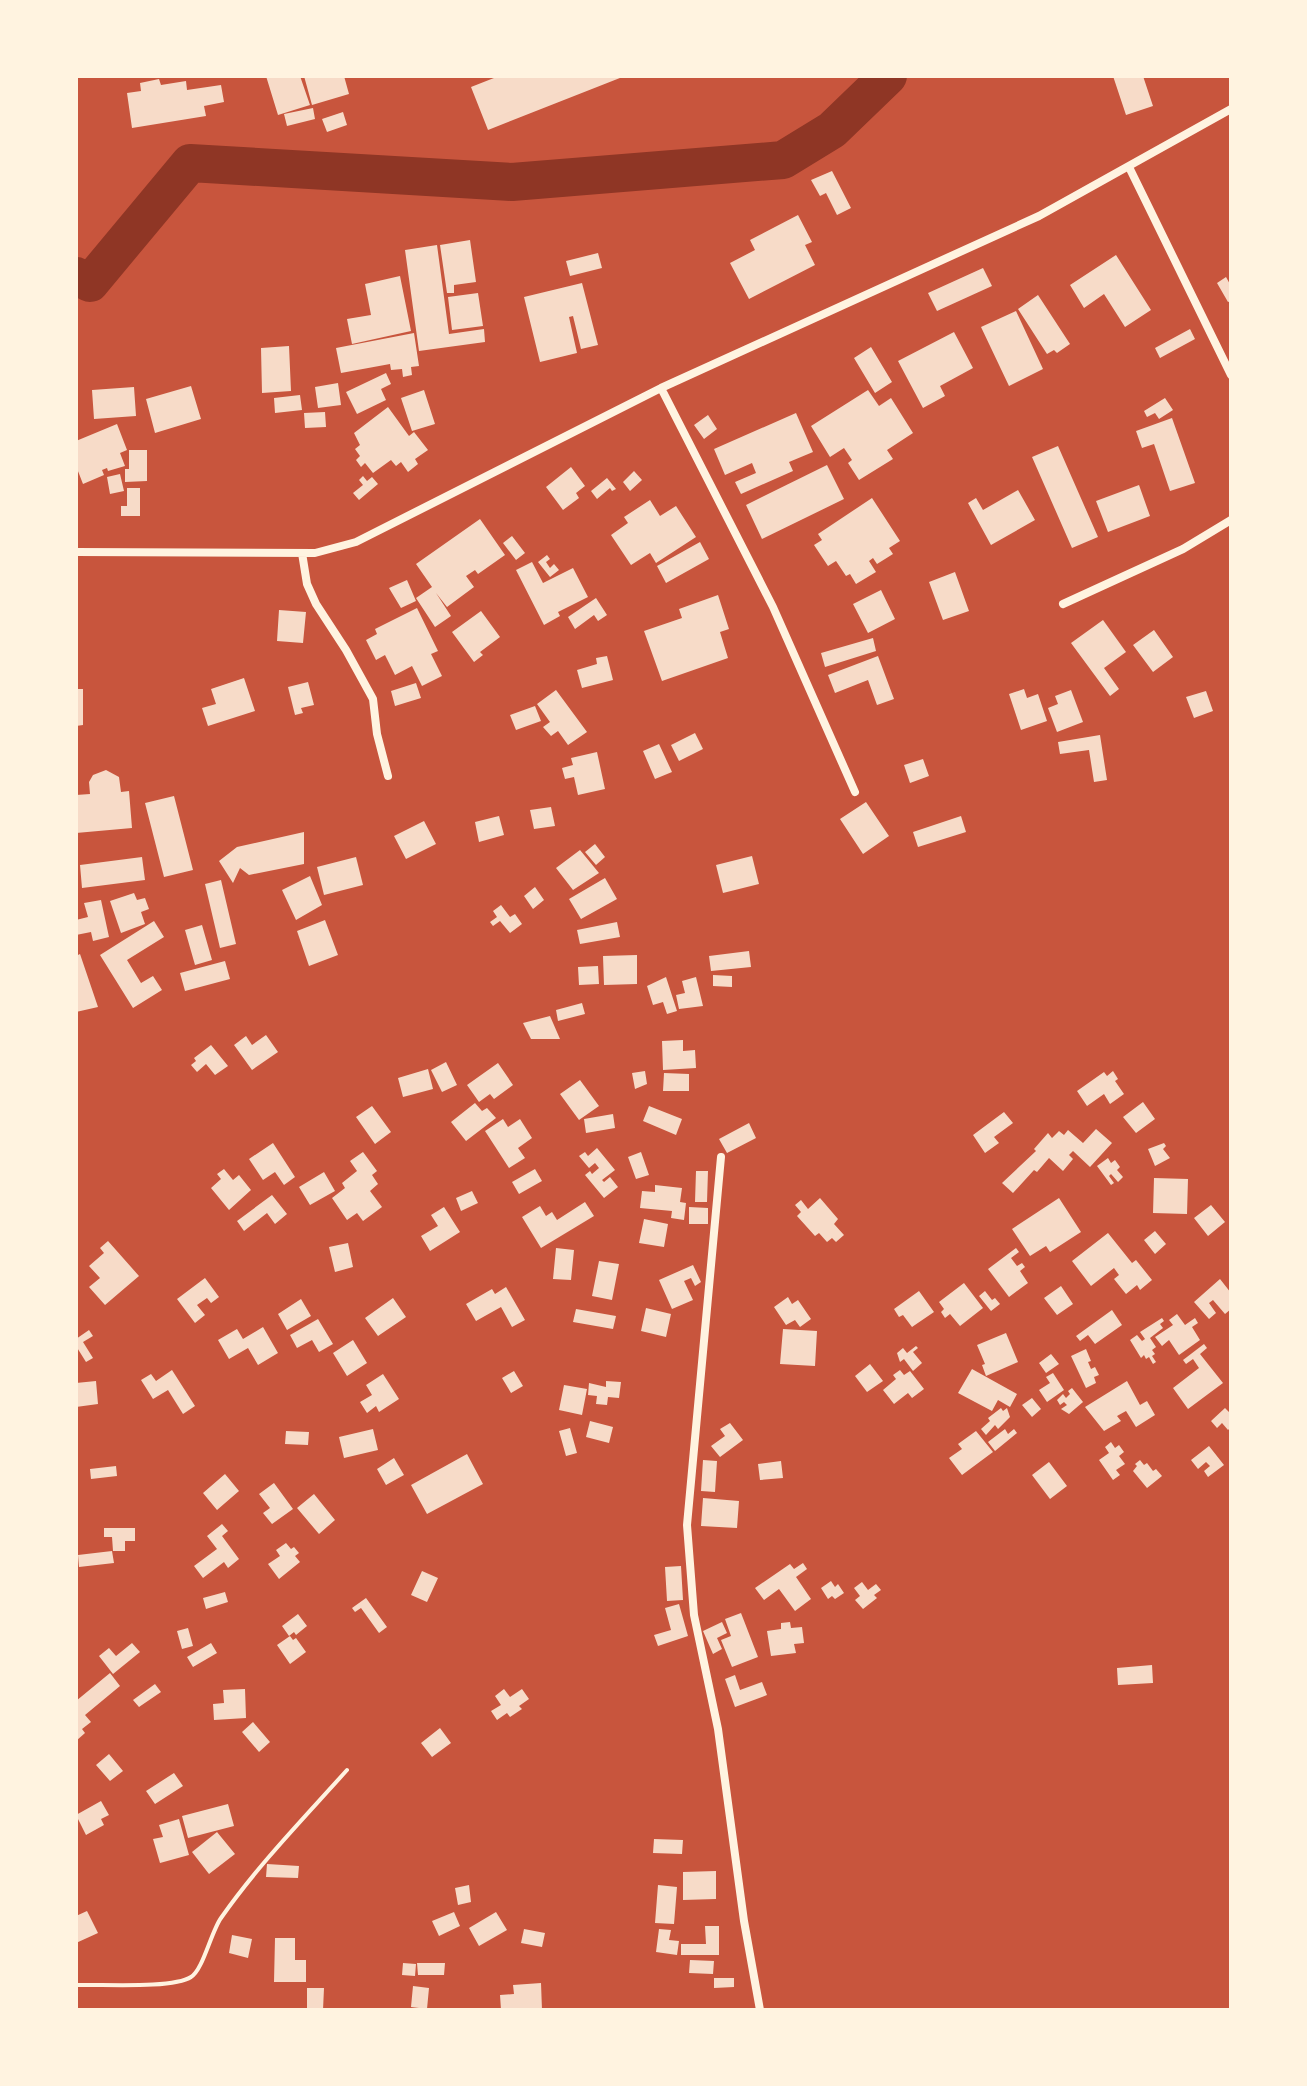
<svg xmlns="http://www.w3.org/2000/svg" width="1307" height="2086" font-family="'Fira Sans Condensed',sans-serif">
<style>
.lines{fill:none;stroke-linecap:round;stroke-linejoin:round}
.river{stroke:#8f3625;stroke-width:38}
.building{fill:#f7dbc8}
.path{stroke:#fff3e0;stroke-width:4}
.minor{stroke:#fff3e0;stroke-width:8}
</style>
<rect width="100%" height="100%" fill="#c8553d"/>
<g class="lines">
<path class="river" d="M76,276L90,283L190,163L512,182L783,160L832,130L888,76"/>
</g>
<path class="building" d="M266,76H300L310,105L278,115Z
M304,76H344L349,94L312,105Z
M499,76H625L488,130L471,87Z
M1113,76H1143L1153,106L1126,115Z
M159,79L161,85L186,81L187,90L221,85L224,102L204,106L206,116L132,128L127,93L141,91L140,83Z
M313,108L315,119L287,126L284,114Z
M343,112L347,125L327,132L322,119Z
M832,171L851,208L837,215L826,193L820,196L811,180Z
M798,215L812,242L805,245L815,265L749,299L730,263L755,250L750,240Z
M470,240L476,282L454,285V293H447L440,245Z
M437,245L449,334L484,329L485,342L419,351L405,250Z
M598,253L602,268L570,276L566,261Z
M1116,255L1151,310L1125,327L1104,294L1084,308L1070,285Z
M983,268L992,286L937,311L928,293Z
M400,276L411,331L352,344L347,319L371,315L365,284Z
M1226,277L1231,286V301L1228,302L1217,283Z
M582,283L598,345L581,349L573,316L569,317L577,353L540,362L524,297Z
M478,293L483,326L452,330L448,297Z
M1038,295L1070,344L1057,353L1054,350L1047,354L1018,309Z
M1016,311L1043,369L1009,386L981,327Z
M1190,329L1195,339L1160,358L1155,348Z
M954,332L973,368L940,386L945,396L923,408L898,361Z
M414,333L419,366L411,367L412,375L403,377L402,369L391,370L390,364L341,373L336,348Z
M289,346L291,391L262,393L261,348Z
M871,347L892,382L875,393L854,358Z
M386,373L391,384L381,389L386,400L357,414L346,392Z
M338,383L341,405L318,408L315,387Z
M191,386L201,419L155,433L146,399Z
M134,387L136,416L94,419L92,390Z
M424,390L435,424L412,431L401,398Z
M868,390L879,406L891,398L913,433L887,450L893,459L859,480L848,463L852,460L844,448L830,457L811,426Z
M300,395L302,410L275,413L274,398Z
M1165,398L1173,410L1159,419L1155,413L1147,417L1144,411Z
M388,407L409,436L414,432L428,450L415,459L418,464L408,472L401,462L396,466L391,460L373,473L365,463L361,467L356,460L360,456L355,449L360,445L354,433Z
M325,412L326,427L305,428L304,413Z
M796,413L813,452L789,462L793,471L741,494L735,482L756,473L752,463L725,475L714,449Z
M708,415L717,429L704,439L694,425Z
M1172,418L1195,483L1170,491L1154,444L1142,448L1136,431Z
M117,424L127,450L120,453L125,466L108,471L107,468L102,470L104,475L83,484L76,466V441Z
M1058,446L1098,537L1072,548L1032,457Z
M129,450H147V481L125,482V469H129Z
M827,465L844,499L762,539L746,505Z
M571,467L585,486L576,493L579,498L563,510L546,487Z
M634,471L642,480L630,491L623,482Z
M120,474L124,491L110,494L107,477Z
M363,476L367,481L372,477L378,484L359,500L353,493L363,485L359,480Z
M607,478L616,489L612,491L610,488L597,499L591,491Z
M1139,485L1150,516L1108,532L1096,501Z
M127,488H140V516H121V506H127Z
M1018,490L1035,520L991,545L968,503L976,498L983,510Z
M872,498L900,541L889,548L893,554L877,564L873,558L869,561L876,572L856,584L850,574L846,576L836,561L828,566L814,545L822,540L818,534Z
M650,500L660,516L676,506L696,537L656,563L650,553L631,565L611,535L628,523L624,517Z
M480,519L505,555L478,574L475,570L466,576L474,587L447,607L436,593L451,616L435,627L416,598L432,587L416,564Z
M512,536L525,553L516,560L503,543Z
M700,542L709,559L666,583L657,566Z
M547,555L550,559L546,562L550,568L554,564L559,570L550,577L538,562Z
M532,562L543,583L573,568L588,597L558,612L560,616L544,625L516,570Z
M955,572L969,611L943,620L929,582Z
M407,580L416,601L401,608L389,588Z
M881,590L895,619L868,633L853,604Z
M718,595L729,629L720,632L728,658L662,681L644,631L682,618L679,609Z
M596,598L607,615L598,621L594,615L575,629L568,617Z
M417,608L438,651L431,654L442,676L422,686L412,666L395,675L385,655L376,660L366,640L377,634L375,629Z
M279,610L306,612L303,643L277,641Z
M481,611L500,637L480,652L483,655L474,662L452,632Z
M1103,620L1126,652L1104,668L1119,689L1110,696L1071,643Z
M1154,630L1173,657L1153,672L1133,645Z
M873,638L876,651L825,667L821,653Z
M607,656L613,680L582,688L577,670L597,664L596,658Z
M878,656L894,699L877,705L868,680L835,693L828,675Z
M244,678L255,711L208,726L202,708L216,704L211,689Z
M308,682L314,705L301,708L303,713L295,715L288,687Z
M416,683L421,698L395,706L391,691Z
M76,689H83V725L76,726Z
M1024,689L1027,698L1038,694L1047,721L1021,730L1009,694Z
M556,690L587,732L568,745L558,731L551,736L543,727L550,722L537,704Z
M1071,690L1083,722L1057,732L1048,708L1058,704L1055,696Z
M1206,691L1213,711L1194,718L1186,697Z
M535,706L541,721L516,730L510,715Z
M695,733L703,749L679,761L671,745Z
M1100,735L1107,780L1094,782L1089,750L1060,754L1058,742Z
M659,744L672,772L655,779L643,751Z
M597,752L605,789L578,795L574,777L565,779L562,768L573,765L571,758Z
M923,759L929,776L910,783L904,765Z
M106,770L119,777L121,792L129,791L132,828L76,833V795L90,794L89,782L93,775Z
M174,796L193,870L164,877L145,803Z
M866,802L889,836L863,854L840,819Z
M551,807L555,826L534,829L530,810Z
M499,816L504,835L479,842L475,822Z
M961,816L966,832L918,847L913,832Z
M424,821L436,844L406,859L394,836Z
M304,832V864L249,875L240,868L233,883L219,861L237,847Z
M595,844L605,857L596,865L585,852Z
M580,850L599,873L573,890L556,868Z
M752,856L759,884L723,893L716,865Z
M142,857L145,880L82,888L80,865Z
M356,857L363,885L324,895L317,867Z
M310,876L322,905L296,920L282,890Z
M605,878L617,899L581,919L569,899Z
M221,880L236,944L220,948L205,884Z
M535,887L544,900L533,909L524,896Z
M134,893L137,900L145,898L149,909L141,912L145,924L121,933L110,901Z
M101,900L109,937L93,941L91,932L76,935V920L88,917L84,903Z
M501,905L510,917L515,914L522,924L510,933L500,921L493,926L490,922L497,917L493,911Z
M325,920L338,955L309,966L297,931Z
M154,921L164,937L127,960L141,983L153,976L162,990L133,1008L100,955Z
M617,922L620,937L580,944L577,930Z
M202,925L212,960L195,965L185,930Z
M749,951L751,967L711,971L709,956Z
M80,954L98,1007L76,1012V956Z
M637,955V984L604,985L603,956Z
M225,961L230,979L185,991L180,973Z
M598,966L599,984L579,985L578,967Z
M713,975L732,976V987L713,986Z
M666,977L677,1011L667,1014L663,1002L653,1005L647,986Z
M696,977L703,1006L679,1009L676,995L685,993L682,981Z
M582,1003L585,1014L558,1021L556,1010Z
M550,1016L560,1039H531L523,1023Z
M266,1035L278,1052L252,1070L234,1045L246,1036L252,1045Z
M683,1040V1051L695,1050L696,1068L663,1070L662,1041Z
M211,1045L228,1066L215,1075L206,1064L197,1072L191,1065L196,1061L194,1058Z
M446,1062L457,1085L442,1092L431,1070Z
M498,1063L513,1085L494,1099L490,1094L479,1102L467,1085Z
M428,1069L433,1089L403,1097L398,1078Z
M645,1071L647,1084L635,1089L632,1073Z
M1113,1071L1118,1079L1115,1081L1124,1094L1110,1104L1104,1094L1087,1106L1077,1091L1104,1072L1107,1076Z
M664,1073L689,1074V1091H663Z
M580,1080L599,1106L579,1120L560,1094Z
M1143,1102L1155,1119L1136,1133L1123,1117Z
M475,1103L482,1111L487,1108L496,1118L466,1141L451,1122Z
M372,1106L391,1132L375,1144L356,1117Z
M649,1106L682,1119L676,1135L643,1121Z
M1004,1112L1013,1123L994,1137L999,1143L985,1153L973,1135Z
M613,1114L615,1128L586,1133L584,1119Z
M503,1119L508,1127L520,1119L532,1138L518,1148L525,1158L509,1168L485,1131Z
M749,1123L756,1138L727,1153L719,1139Z
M1096,1129L1112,1143L1090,1167L1073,1151L1069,1155L1073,1159L1063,1171L1049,1158L1037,1172L1034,1170L1013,1193L1002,1183L1036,1151L1034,1149L1048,1133L1052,1138L1059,1131L1064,1135L1068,1130L1083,1143Z
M273,1143L295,1177L284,1185L275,1172L263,1180L249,1159Z
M1164,1143L1166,1146L1163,1149L1170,1158L1155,1166L1148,1149Z
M597,1148L615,1170L602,1180L604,1182L610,1177L618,1187L604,1198L585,1175L590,1171L592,1174L599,1168L595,1163L589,1168L579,1156L585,1152L588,1156Z
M363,1152L377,1171L372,1175L378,1184L370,1191L382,1207L363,1221L357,1213L347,1220L332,1198L345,1188L342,1183L357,1171L350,1161Z
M641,1152L649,1175L636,1179L628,1157Z
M1108,1158L1111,1163L1115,1160L1120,1167L1117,1170L1123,1177L1118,1182L1111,1174L1109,1176L1114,1183L1111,1185L1097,1166Z
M224,1169L233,1180L239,1175L251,1190L229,1210L211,1188L221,1179L217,1174Z
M535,1169L542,1181L519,1194L512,1182Z
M696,1171H708L707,1202H695Z
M324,1172L335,1191L310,1205L299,1187Z
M1154,1178L1188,1179L1187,1214L1153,1213Z
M655,1185L682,1188L680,1202L686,1203L684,1220L671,1218L672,1211L640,1208L642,1191L655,1192Z
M472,1191L478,1203L461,1211L456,1198Z
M272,1195L287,1214L275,1224L267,1213L244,1231L237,1221Z
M820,1198L838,1219L834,1224L844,1235L836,1242L832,1238L827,1242L819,1233L815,1236L797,1216L801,1212L795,1205L801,1200L808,1209Z
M1059,1198L1081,1232L1050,1252L1046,1246L1030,1256L1012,1229Z
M585,1202L594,1216L541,1248L522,1217L540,1206L546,1216L552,1212L557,1220Z
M1211,1205L1225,1222L1208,1236L1194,1218Z
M444,1207L460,1232L430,1251L421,1236L438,1226L431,1215Z
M689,1207L708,1208V1224H689Z
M644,1219L668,1224L664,1247L639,1243Z
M1155,1231L1166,1244L1155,1254L1144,1240Z
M1108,1233L1132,1263L1136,1260L1152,1280L1140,1290L1137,1285L1126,1294L1114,1279L1119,1275L1114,1268L1091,1286L1072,1261Z
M108,1241L139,1276L105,1305L89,1287L100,1278L89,1266L104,1253L100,1248Z
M348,1243L353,1267L335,1272L329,1247Z
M556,1248L574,1250L571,1280L553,1279Z
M1016,1248L1019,1252L1011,1258L1017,1266L1022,1263L1025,1267L1020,1271L1028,1283L1009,1297L988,1269Z
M599,1261L619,1264L612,1300L592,1296Z
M693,1265L701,1282L695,1286L691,1278L684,1281L693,1300L672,1309L659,1280Z
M205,1278L219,1297L211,1303L207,1298L197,1305L205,1315L195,1323L177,1299Z
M1220,1279L1231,1293V1309L1225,1314L1213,1300L1209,1303L1216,1313L1209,1319L1194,1302Z
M964,1283L983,1308L960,1326L950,1314L945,1318L941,1312L944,1309L939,1302Z
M1061,1286L1073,1304L1057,1315L1044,1298Z
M506,1287L525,1320L512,1327L501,1307L476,1321L466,1304L492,1289L495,1294Z
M919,1291L934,1312L912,1327L903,1315L899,1317L894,1309Z
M985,1291L992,1300L995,1298L1000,1304L991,1311L979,1296Z
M788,1297L792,1304L798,1300L811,1319L800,1327L795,1320L786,1325L774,1307Z
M393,1298L406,1317L378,1336L365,1318Z
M301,1299L311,1316L287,1330L278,1314Z
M646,1308L671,1314L666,1337L641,1331Z
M576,1309L616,1316L613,1329L573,1322Z
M1112,1310L1122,1325L1095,1344L1088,1335L1080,1341L1076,1336Z
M1177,1314L1185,1325L1195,1318L1198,1323L1192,1327L1200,1340L1179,1355L1169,1340L1162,1346L1155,1337L1173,1325L1169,1320Z
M1162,1318L1164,1321L1160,1324L1163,1328L1150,1338L1156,1347L1152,1350L1155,1354L1152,1356L1156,1362L1153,1364L1149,1357L1146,1359L1144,1355L1141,1358L1130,1340L1137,1335L1142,1341L1145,1339L1140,1332Z
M318,1319L333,1344L319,1352L312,1340L297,1348L290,1335Z
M263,1327L278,1353L258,1365L248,1348L229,1359L218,1340L237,1329L243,1339Z
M783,1329L817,1331L815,1366L780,1364Z
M89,1330L93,1336L83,1342L93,1358L86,1362L76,1346V1339Z
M1006,1333L1018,1362L986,1376L982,1365L985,1364L977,1345Z
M353,1340L367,1363L347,1376L333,1353Z
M1204,1344L1207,1348L1200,1354L1223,1383L1188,1409L1173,1388L1199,1368L1193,1359L1186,1364L1183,1360Z
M916,1346L918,1348L913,1352L922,1363L913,1371L904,1359L900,1362L897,1353L903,1348L907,1353Z
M1086,1349L1091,1361L1088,1362L1091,1369L1095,1367L1099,1375L1094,1377L1096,1383L1086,1388L1071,1356Z
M1051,1354L1059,1364L1046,1373L1039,1363Z
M870,1364L883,1381L867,1392L855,1376Z
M972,1369L1017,1394L1010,1407L998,1400L992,1411L958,1393Z
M172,1370L195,1406L183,1414L168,1390L153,1399L141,1380L151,1374L156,1381Z
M900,1370L904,1375L910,1371L924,1389L912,1398L908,1393L894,1404L883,1390L896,1379L893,1375Z
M514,1371L523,1386L511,1393L502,1378Z
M1053,1373L1064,1390L1047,1402L1039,1390L1050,1383L1046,1377Z
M383,1374L399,1399L379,1412L376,1406L367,1413L360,1402L372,1395L366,1385Z
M96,1381L98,1404L76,1407V1383Z
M606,1381L621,1382L619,1398L608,1397L607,1405L596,1404L597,1396L588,1395L589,1383L606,1387Z
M1127,1381L1140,1405L1147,1401L1155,1415L1136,1427L1126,1411L1117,1416L1121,1421L1104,1431L1085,1407Z
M564,1385L587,1389L582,1415L559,1410Z
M1072,1388L1083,1402L1069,1414L1061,1409L1067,1405L1064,1402L1060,1405L1057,1400L1063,1394L1066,1398L1070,1394L1068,1391Z
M1032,1398L1041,1409L1032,1417L1022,1405Z
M1001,1408L1003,1411L1007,1408L1010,1417L998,1429L995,1425L986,1435L981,1429L990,1421L988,1418Z
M1225,1408L1231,1414V1427L1228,1430L1222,1423L1217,1428L1211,1421Z
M590,1421L613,1427L609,1443L586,1437Z
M730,1423L743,1440L720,1457L711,1446L725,1436L720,1429Z
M570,1428L577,1453L566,1456L559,1431Z
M373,1429L378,1450L344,1458L339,1437Z
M1005,1429L1008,1434L1014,1429L1017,1433L995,1451L988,1442Z
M286,1431L309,1432L308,1445L285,1444Z
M976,1431L993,1452L962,1475L949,1458L962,1449L958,1444Z
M1111,1442L1115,1448L1119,1445L1124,1452L1119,1456L1125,1464L1116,1470L1120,1475L1113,1480L1099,1460L1109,1453L1105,1447Z
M1209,1446L1224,1465L1208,1477L1204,1471L1210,1466L1206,1462L1198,1469L1191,1460Z
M467,1454L483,1484L427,1514L411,1485Z
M394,1458L404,1475L386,1485L377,1469Z
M703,1460L717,1461L715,1492L701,1491Z
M1140,1460L1144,1465L1147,1463L1153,1471L1156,1469L1162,1476L1147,1488L1133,1471L1137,1466L1135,1464Z
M781,1461L783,1478L760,1480L758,1464Z
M1049,1462L1067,1486L1050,1499L1032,1475Z
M116,1466L117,1476L91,1479L90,1469Z
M225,1474L239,1491L217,1510L203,1493Z
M274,1483L293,1509L272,1524L263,1513L270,1508L259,1494Z
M314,1494L335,1520L319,1534L297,1508Z
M703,1498L739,1501L737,1528L701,1526Z
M222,1524L228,1531L222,1536L239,1559L228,1568L224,1562L203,1578L194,1566L217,1549L207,1536Z
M104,1528H135V1541H125V1551H113L112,1537H104Z
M286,1543L291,1549L294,1547L299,1553L295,1556L300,1562L279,1579L268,1564L280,1556L276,1550Z
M112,1551L114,1563L79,1567L78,1555Z
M803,1563L807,1569L796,1577L811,1599L795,1611L779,1589L764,1600L755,1588L790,1564L794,1569Z
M681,1566L683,1600L667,1601L665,1567Z
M422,1571L438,1578L427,1602L411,1595Z
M831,1581L835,1587L838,1584L844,1593L835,1599L832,1596L828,1599L821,1588Z
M862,1582L868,1590L876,1584L881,1590L874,1595L877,1598L863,1609L855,1600L860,1596L854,1588Z
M225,1592L228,1602L206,1609L203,1598Z
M366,1598L387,1627L379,1633L361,1608L355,1612L352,1608Z
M679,1604L688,1636L658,1646L654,1635L671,1630L665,1608Z
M741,1613L758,1657L732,1667L721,1640L731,1636L725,1619Z
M298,1614L307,1626L296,1635L294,1632L289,1636L282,1626Z
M722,1622L727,1633L717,1638L722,1649L713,1654L703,1631Z
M790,1622L791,1628L802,1627L804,1643L794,1644L796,1653L771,1656L767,1631L781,1629V1623Z
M188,1628L193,1646L182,1649L177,1631Z
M290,1636L293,1640L296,1638L306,1652L290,1664L277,1645Z
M132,1643L140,1652L113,1674L99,1656L109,1648L116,1656Z
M211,1643L217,1653L193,1667L187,1657Z
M1152,1665L1153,1683L1118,1685L1117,1668Z
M110,1673L120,1686L85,1715L91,1722L82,1729L85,1733L76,1741V1701Z
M735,1675L740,1690L762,1682L767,1695L735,1707L725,1679Z
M155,1684L161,1692L139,1707L133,1700Z
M245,1689L246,1718L214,1720L213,1704L224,1703L223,1690Z
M504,1689L510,1697L522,1689L529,1699L519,1706L522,1709L510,1717L507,1713L497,1720L491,1711L501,1705L495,1696Z
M253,1722L270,1742L259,1752L242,1732Z
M440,1728L451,1743L432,1757L421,1743Z
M109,1754L123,1771L110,1781L96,1765Z
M174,1773L183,1786L155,1804L146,1791Z
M101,1801L109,1815L101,1819L104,1825L86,1835L76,1815Z
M228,1804L234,1826L188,1838L182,1816Z
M179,1819L189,1855L160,1863L153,1839L163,1837L159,1825Z
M217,1832L235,1854L209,1874L192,1852Z
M654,1839L683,1840L682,1854L653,1853Z
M267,1864L299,1866L298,1878L266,1877Z
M716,1871V1899L683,1900V1872Z
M469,1885L471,1902L458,1905L455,1888Z
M658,1885L677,1887L674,1924L655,1923Z
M87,1911L98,1933L76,1943V1916Z
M454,1912L460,1926L439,1936L432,1921Z
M496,1912L507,1930L479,1946L469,1928Z
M705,1926H719V1955H681V1944H706Z
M524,1929L545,1933L542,1947L521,1943Z
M659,1929L671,1930L669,1940L679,1941L677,1955L656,1952Z
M232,1935L252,1939L248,1958L229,1953Z
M275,1938H295V1960H306V1982H274Z
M690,1960L714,1961L713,1974L689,1973Z
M403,1963L416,1964L415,1976L402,1975Z
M417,1963H445L444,1975H418Z
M714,1978H734V1987L714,1988Z
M541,1983L542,2010H501L500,1995L514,1994L513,1985Z
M413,1986L429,1988L427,2009L411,2007Z
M307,1988H324L323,2010H307Z"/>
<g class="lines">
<path class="path" d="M76,1985C100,1984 173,1989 191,1977C203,1970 211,1932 221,1918C258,1865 304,1818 347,1770"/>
<path class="minor" d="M1129,167L1231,375
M661,388L773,607L855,792
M76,552L315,553L356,542L661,388L1039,216L1231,109
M302,553L307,584L316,604L346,650L373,699L377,734L388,776
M1063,604L1183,549L1231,520
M721,1157L687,1525L694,1615L718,1729L744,1921L760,2010"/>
</g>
<rect width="1307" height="2086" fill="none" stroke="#fff3e0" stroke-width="156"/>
</svg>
